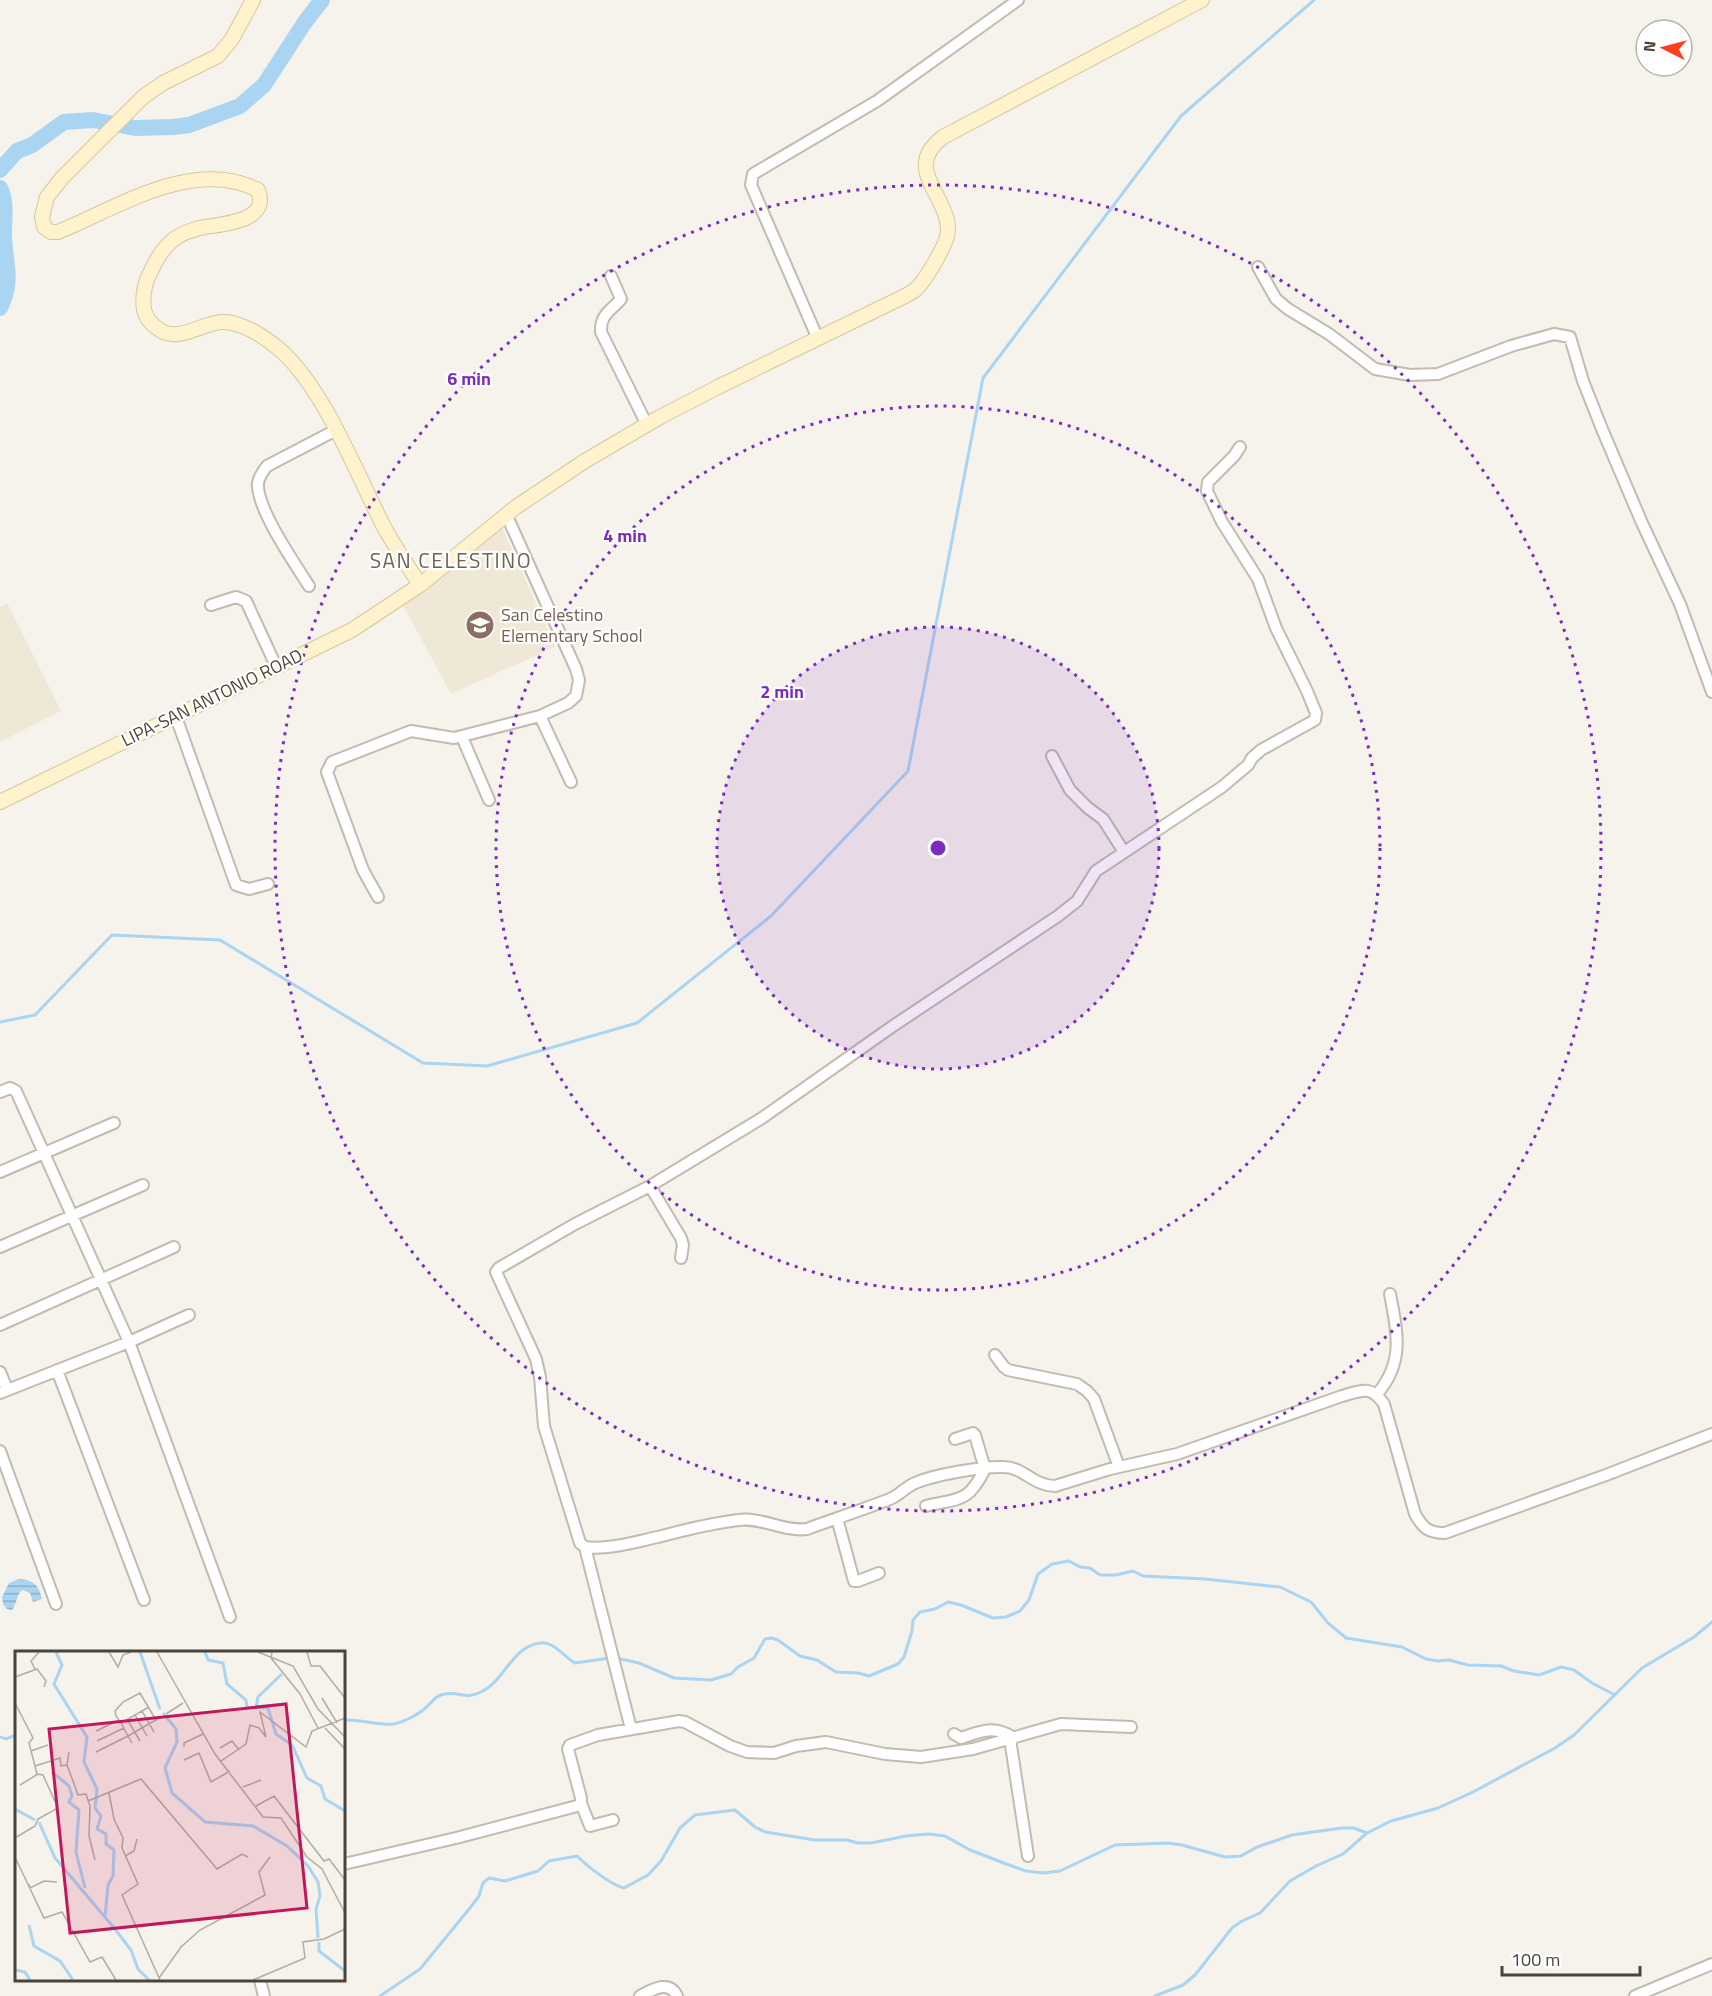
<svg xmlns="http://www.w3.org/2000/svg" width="1712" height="1996" font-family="'Titillium Web',sans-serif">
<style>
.education{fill:#efe8d6}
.water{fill:url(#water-rules)}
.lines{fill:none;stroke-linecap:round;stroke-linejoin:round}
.stream{stroke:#a9d4f2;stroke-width:3}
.river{stroke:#a9d4f2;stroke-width:16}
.street-casing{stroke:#c2bbae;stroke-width:14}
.secondary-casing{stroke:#d6c79b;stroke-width:16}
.street{stroke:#fff;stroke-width:10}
.secondary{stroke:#fff3cd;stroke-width:14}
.ring{fill:none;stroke:#7b2cbf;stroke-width:3;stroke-dasharray:3 6}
.labels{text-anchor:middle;stroke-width:4.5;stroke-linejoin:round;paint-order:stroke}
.education-label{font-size:18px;fill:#785e54;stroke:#fff;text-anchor:start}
.street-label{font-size:18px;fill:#4b4439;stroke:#fff}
.quarter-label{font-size:21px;letter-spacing:1.5px;fill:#6e6250;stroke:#fff}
.inset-river{fill:none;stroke:#a9d4f2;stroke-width:3}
.inset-road{fill:none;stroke:#b2ada4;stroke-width:1.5}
.view{fill:#c2185b;fill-opacity:0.15;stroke:#c2185b;stroke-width:3}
.inset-edge{fill:none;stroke:#4b4439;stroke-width:3}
.centre{fill:#7b2cbf;stroke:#fff;stroke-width:3}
.ring-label{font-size:18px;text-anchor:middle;font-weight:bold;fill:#7b2cbf;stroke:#fff;stroke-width:4.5;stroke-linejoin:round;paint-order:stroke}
</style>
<defs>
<pattern id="water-rules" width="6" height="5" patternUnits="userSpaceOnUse" patternTransform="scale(1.5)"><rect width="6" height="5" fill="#a9d4f2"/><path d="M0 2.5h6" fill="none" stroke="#8caec5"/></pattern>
</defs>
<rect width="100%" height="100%" fill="#f6f3ec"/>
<path class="education" d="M501,525L555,647L451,694L402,603Z
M7,603L61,711L0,742V607Z"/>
<path class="water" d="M19,1579C33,1580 39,1585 42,1599L33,1602L30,1593L22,1590C16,1596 17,1604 12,1610L7,1609L3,1604L2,1597L9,1583Z"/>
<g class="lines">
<path class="stream" d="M0,254H7
M0,1022L35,1015L112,935L220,940L423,1063L487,1066L637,1023L771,916L908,771L983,378L1181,116L1314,0
M616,1658L639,1663L674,1678L711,1680L731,1674L738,1667L754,1658L765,1639L771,1638L778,1640L800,1656L817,1660L836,1672L858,1673L869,1676L898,1664L904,1657L912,1631L913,1620L920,1612L935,1609L948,1602L961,1605L993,1618L1006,1617L1020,1611L1029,1600L1038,1574L1052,1564L1069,1561L1080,1567L1090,1568L1100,1575H1116L1133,1571L1143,1576L1205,1579L1280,1587L1311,1602L1328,1623L1346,1638L1402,1647L1426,1659L1438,1661L1449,1660L1468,1665L1501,1666L1514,1671L1539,1675L1561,1667L1574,1670L1592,1683L1615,1695
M344,1720C359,1719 382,1726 394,1724C403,1722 416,1716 423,1710C431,1704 435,1695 445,1694C460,1691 464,1700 481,1692C505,1681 511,1647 540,1643C554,1641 564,1657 575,1663L610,1658
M0,1737L6,1739L16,1735
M380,1996L420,1969L470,1908L479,1896L483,1883L489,1878L505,1881L538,1871L549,1861L577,1856C587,1866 611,1885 624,1888L648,1875L661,1861L680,1828L695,1815L735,1810L755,1827L765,1832L815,1840H847L858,1843H871L906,1836L928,1834L945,1836L970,1850L1009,1865L1026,1871L1043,1873L1060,1871L1115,1845L1168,1843L1182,1845L1225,1857L1241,1856L1257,1847L1292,1835L1342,1828H1354L1367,1833
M1155,1996L1183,1985L1195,1975L1232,1928L1242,1921L1260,1913L1290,1881L1316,1866L1343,1854L1367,1833L1391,1821L1438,1808L1473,1792L1555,1748L1574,1735L1642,1668L1694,1637L1712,1622"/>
<path class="river" d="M0,170L17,151L32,145L64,122L93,120L135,128L173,127L189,125L240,106L264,85L305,22L322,0
M0,188C8,205 3,221 4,239C6,267 13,281 0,308"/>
<g class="street-casing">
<path id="street" d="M1258,267L1276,299L1288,309L1329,334L1375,369L1410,375L1438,374L1511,346L1554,334L1570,337L1583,381L1602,429L1642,523L1680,604L1712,692
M611,276L621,299C611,311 600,314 601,332L647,425
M818,339L751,185L753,174L877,101L1018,0
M309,586C295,564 256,508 258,483C259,477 263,471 267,466L336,430
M211,605L236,597L246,601L276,666
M540,716L571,782
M176,717L236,885L249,889L268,884
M462,737L489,800
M1052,756L1070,790L1088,808L1103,819L1124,852
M378,897L363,870L327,772L332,762L411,731L454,738L540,716L568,703L576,696L579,680L576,669L506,514
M0,1092L10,1088L16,1091L129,1342L230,1617
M0,1172L114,1123
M650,1186L681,1238L683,1245L681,1258
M0,1247L143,1185
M0,1325L174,1247
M995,1355L1004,1367L1008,1370L1077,1384L1087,1391L1094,1399L1119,1467
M57,1370L144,1600
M0,1372L7,1389
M0,1393L129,1342L189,1315
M1377,1394C1405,1362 1397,1331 1390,1294
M0,1451L56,1604
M926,1506C960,1498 968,1503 985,1469L975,1435L973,1433L955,1439
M837,1518L854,1581H858L879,1573
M585,1547C609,1550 634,1542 658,1537C684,1530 712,1523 739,1520C762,1517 784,1532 807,1529C834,1519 862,1510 890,1499C898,1496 905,1488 913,1484C932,1475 983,1466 1004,1467C1023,1467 1034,1486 1055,1486L1110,1469L1177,1454L1342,1396C1362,1390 1371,1385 1384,1404L1415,1514C1423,1528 1428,1533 1445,1533L1606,1475L1712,1434
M631,1729L585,1547L580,1543L544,1426L540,1377L536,1359L496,1272L499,1268L575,1224L650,1186L762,1118L893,1026L1058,916L1077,901L1096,871L1222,787L1248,765L1252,758L1261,750L1315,720L1316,713L1307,691L1276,628L1258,579L1222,522L1207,491L1208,482L1234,456L1240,447
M954,1734L961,1738C982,1731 994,1725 1014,1738
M1010,1739L1028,1856
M581,1803L590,1826L613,1820
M344,1864L456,1838L577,1806L581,1803V1798L568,1749L570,1745L598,1735L679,1721L685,1722L730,1746L747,1752L774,1753L796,1746L826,1742L885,1754L921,1757L973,1749L1061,1724L1131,1727
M260,1980L264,1996
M640,1996C652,1990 669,1979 677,1996
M1635,1996L1712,1964"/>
</g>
<g class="secondary-casing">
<path id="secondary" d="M253,0L232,39L218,56L163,83L143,97L62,178L47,197L42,217L44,227L51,232H58C117,208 193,157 258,190C271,223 219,224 200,228C193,230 185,232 179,236C166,243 157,258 151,271C144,284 142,296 144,310C146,317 151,324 157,328C176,344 200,324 221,322C241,321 263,336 278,348C324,387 356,473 384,527C395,547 408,566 420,585
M0,802L352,630L420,585L516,507L585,461L660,417L720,386L903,297C907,295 912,292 915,290C925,281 949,242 948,229C947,194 902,168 943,137L1202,0"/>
</g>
<use href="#street" class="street"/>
<use href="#secondary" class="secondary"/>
</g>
<circle cx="938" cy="848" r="221" fill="#7b2cbf" fill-opacity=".12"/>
<g class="ring">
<circle cx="938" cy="848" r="221"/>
<circle cx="938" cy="848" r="442"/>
<circle cx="938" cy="848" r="663"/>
</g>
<defs>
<g id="school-disc" transform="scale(1.5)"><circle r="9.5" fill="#8d6e63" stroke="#fff"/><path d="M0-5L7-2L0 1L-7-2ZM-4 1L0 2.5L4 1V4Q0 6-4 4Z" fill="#fff"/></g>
</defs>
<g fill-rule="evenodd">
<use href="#school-disc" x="480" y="625"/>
</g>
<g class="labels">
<g class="education-label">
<text x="501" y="621">San Celestino<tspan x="501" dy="21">Elementary School</tspan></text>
</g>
<g class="street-label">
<text transform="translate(212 698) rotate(-26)" y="6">LIPA-SAN ANTONIO ROAD</text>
</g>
<g class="quarter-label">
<text x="451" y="568">SAN CELESTINO</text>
</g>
</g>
<g transform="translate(15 1651)">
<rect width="330" height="330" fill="#f6f3ec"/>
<path class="inset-river" d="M41,1L47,14L39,33L72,86L69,111L82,138L80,157L86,165L82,178L91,183V193L99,199L98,225L93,234L90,266M125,1L145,58M190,1L193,9L208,12L212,33L231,49L232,56L253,57L261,83L277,94L292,127L306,135L310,148L330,160M241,57L243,46L267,23M148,62L161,78L162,91L150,117L157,142L190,171L238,175L272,195L293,215L303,231L305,245L301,258L303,287M37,121L54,135L57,145L54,151L64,159L61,201L70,237M0,158L20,169M24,171L40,207L100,278L116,299L123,318L134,329M14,274L19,295L45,310L58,329M304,291V300L330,320M0,319L10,321L15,329"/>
<path class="inset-road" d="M94,1L103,16L108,4L116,1M142,1L200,103L248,166L266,167L292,206L307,218L330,262M243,1L278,15L303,58L330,86M257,1L256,7L285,43L303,77M292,1L296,15H305L330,47M20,18L16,10L24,1M0,26L22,18L31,30L29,36M307,47L322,72M0,52L18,87L14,92L22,123L28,124L43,157L23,168L20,175L0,187M127,60L139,81M151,63L168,52M120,64L132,85M112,68L125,90M106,72L134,56M310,77L330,98M81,80L104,69M82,90L109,77M169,96V92L188,83M205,97L217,90L224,99M16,100L33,94M54,101L52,114L58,130L63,144L71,143L75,155L74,185L80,209M81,101L113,85L141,69L125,42L108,51L100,60L101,65L106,72L113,85L117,92M169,109L184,102L196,131L215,120M206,110L231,93L235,74L244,77L251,86L245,61L291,96L297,80L330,67M20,115L45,107L46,115L52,114M5,134L23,123M228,136L246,129M94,142L99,168L108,187L107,197L123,233L107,244L145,329M73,150L126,128L202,218L227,203L233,206M241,155L259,145L309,210L314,208L330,229M110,205L119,200L122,188M0,206L29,267L47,261L75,311L87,306L101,329M14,233L15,237L29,230L42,231M144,327L166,296L185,279L250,244L244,221L255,206M238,329L290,307L288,291L309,288L330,278"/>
<path class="view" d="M271,53L292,257L55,282L34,78Z"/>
<rect width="330" height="330" class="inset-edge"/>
</g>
<circle cx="938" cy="848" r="9" class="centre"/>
<g class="ring-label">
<text x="469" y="385">6 min</text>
<text x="625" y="542">4 min</text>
<text x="782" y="698">2 min</text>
</g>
<g transform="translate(1664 48) rotate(276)"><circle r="28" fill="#ffffff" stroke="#b7b4b0" stroke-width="1.5"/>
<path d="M0-4.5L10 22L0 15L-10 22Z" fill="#fc3f1d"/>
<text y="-9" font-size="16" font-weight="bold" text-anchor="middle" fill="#4b4439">N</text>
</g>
<path d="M1502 1966v9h138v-9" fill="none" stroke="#4b4439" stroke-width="3"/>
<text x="1511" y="1966" font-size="18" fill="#4b4439" stroke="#ffffff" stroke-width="4.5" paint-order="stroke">100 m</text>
</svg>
